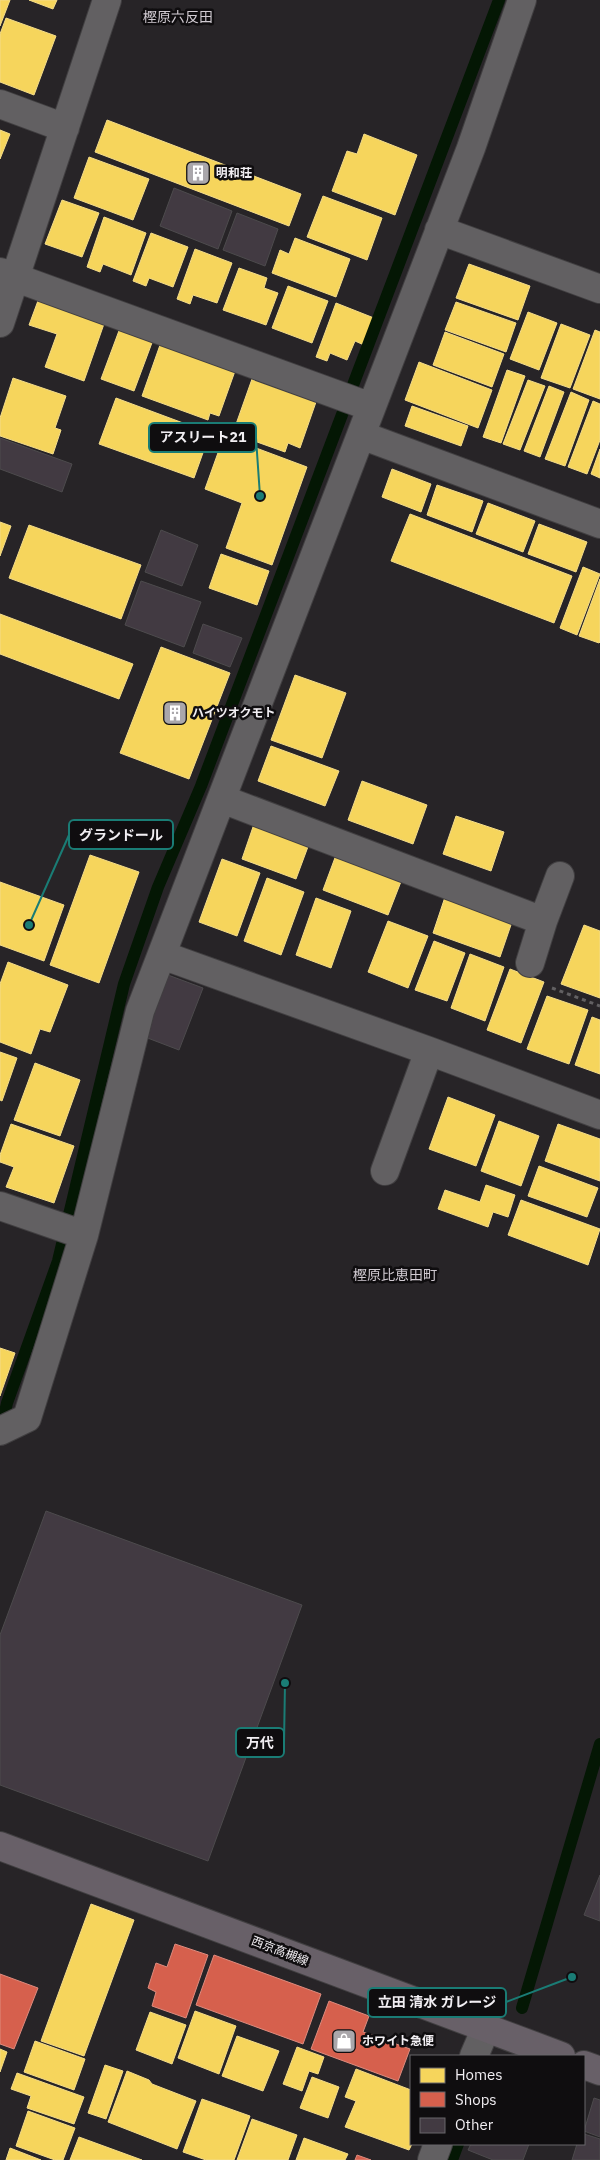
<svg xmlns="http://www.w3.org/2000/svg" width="600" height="2160" font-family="'IBM Plex Sans','Noto Sans JP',sans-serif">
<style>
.homes{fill:#f6d55c;stroke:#f4dc89}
.shops{fill:#d6604d;stroke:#de8b7e}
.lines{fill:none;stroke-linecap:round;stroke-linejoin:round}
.stream{stroke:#041704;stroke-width:12}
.building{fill:#423a42;stroke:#4d4b4d}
.minor-casing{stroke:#413f41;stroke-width:30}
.primary-casing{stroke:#413f41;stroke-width:30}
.path{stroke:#626062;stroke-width:3;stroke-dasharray:4 4;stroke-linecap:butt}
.minor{stroke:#626062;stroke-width:28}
.primary{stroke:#686068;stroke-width:28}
.labels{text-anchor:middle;stroke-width:5;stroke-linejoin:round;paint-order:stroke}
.poi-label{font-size:12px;font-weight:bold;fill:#f1eef2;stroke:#0f0d0f;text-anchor:start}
.street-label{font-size:12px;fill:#f1eef2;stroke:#0f0d0f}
.neighbourhood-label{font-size:14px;fill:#d0cad1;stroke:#0f0d0f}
.leader{fill:none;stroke:#1a7c75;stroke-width:2}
.callout-dot{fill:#1a7c75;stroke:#0f0d0f;stroke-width:2}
.callout{fill:#0f0d0f;stroke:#1a7c75;stroke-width:2}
.callout-label{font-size:14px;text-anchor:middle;font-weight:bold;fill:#f1eef2}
</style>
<rect width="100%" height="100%" fill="#272427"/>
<path class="homes" d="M0,0H10L0,26Z
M29,0H57L53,9Z
M6,18L56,36L34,95L0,82V34Z
M107,120L301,194L289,226L95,152Z
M0,130L10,134L0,159Z
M364,134L417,155L395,215L332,191L347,151L357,154Z
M89,157L149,179L133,220L74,198Z
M323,196L382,218L367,260L307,237Z
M62,200L99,213L82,257L45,244Z
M104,217L146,233L131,275L103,264L100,272L87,267Z
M151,233L188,247L173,287L149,278L146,286L133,281Z
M295,238L350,259L336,297L272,273L280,250L289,254Z
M195,249L232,263L217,303L193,295L190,304L177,299Z
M469,264L530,286L518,320L456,298Z
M239,268L267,278L264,288L278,293L266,325L223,310Z
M288,286L328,301L312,343L272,328Z
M39,298L105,321L84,381L45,367L57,334L29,325Z
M456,302L516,323L506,352L445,330Z
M336,303L374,318L364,345L355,341L347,360L330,353L327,361L316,357Z
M528,312L557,323L539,370L510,359Z
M561,324L590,335L570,388L541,378Z
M120,328L153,340L134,391L101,379Z
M595,330L600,332V399L573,389Z
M445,332L504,354L492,387L433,365Z
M160,345L235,371L219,416L210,413L208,420L142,396Z
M419,362L492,390L478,428L405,400Z
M507,370L525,376L501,443L483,437Z
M13,378L66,396L55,428L61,430L53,454L0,436V418Z
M252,379L316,402L300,448L288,443L285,452L243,437L245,430L235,427Z
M528,380L545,386L520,450L503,444Z
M549,386L564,392L540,457L524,451Z
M571,392L589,400L565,466L545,459Z
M116,398L210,433L194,478L99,444Z
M593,401L600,404V440L587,474L568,467Z
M412,406L468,426L461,446L405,426Z
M224,436L307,467L272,565L226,548L242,503L205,489Z
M600,449V478L591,474Z
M392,469L431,484L421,512L382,497Z
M437,485L483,501L472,532L427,515Z
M488,503L535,521L523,552L476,534Z
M410,514L572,576L554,623L391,561Z
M0,522L11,526L0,556Z
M539,524L587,542L576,572L528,554Z
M29,525L141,565L121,619L9,578Z
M221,554L269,571L257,605L209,588Z
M583,567L600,574L577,635L560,628Z
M600,579V642L599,643L579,636Z
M0,614L133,664L119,699L0,654Z
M161,647L230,673L189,779L120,753Z
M295,675L346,693L322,758L271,740Z
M271,746L339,771L325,806L258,781Z
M362,781L427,805L413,844L348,820Z
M456,816L504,832L491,871L443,854Z
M254,824L309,844L296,879L242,859Z
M90,855L139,872L99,983L50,965Z
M336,855L402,879L388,915L323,890Z
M222,859L260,873L237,936L199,922Z
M267,878L304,892L281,955L244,941Z
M0,882L64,905L44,961L0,945Z
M446,894L513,919L500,957L433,933Z
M316,898L351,911L331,968L296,955Z
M388,921L428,936L408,988L368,972Z
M584,925L600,931V998L561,984Z
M434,941L465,953L447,1001L415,990Z
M470,954L504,967L485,1021L451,1008Z
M8,962L68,985L50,1032L40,1029L31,1054L0,1042V984Z
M510,969L544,982L521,1043L487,1030Z
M547,996L588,1010L569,1064L527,1049Z
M592,1017L600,1020V1074L575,1065Z
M0,1052L17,1058L2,1101L0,1100Z
M35,1063L80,1080L60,1136L14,1120Z
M448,1097L495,1115L476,1166L429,1149Z
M499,1121L539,1136L521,1186L481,1171Z
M11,1124L74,1146L54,1203L6,1187L14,1167L0,1162V1155Z
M558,1124L600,1139V1181L545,1161Z
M539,1166L598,1188L587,1217L528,1196Z
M486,1185L515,1195L508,1217L493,1212L488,1227L438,1209L445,1190L480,1202Z
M521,1200L600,1229L588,1265L508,1235Z
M0,1348L15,1353L0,1396Z
M91,1904L134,1920L84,2056L41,2041Z
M195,2011L236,2026L219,2074L178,2058Z
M150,2012L186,2025L172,2064L136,2050Z
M237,2036L279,2051L263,2091L222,2076Z
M35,2041L85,2059L74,2090L24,2072Z
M297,2047L324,2057L318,2074L309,2071L302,2091L283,2084Z
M0,2049L7,2052L0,2072Z
M105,2065L123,2071L106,2119L88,2113Z
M356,2069L411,2090L412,2144L409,2150L345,2127L356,2101L345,2097Z
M127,2071L149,2080L152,2084L196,2101L177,2149L108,2122Z
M17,2073L84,2097L74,2124L27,2108L31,2096L11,2089Z
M312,2077L339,2087L328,2118L300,2108Z
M202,2099L250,2116L234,2160H206L183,2152Z
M28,2111L75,2128L63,2160H55L16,2146Z
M252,2119L297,2135L288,2160H237Z
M79,2137L142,2160H70Z
M304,2138L348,2154L345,2160H296Z
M10,2148L41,2160H6Z"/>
<path class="shops" d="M175,1944L208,1955L186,2018L152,2006L156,1992L148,1988L156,1963L167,1967Z
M214,1955L321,1994L303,2044L196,2005Z
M0,1974L38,1988L14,2049L0,2044Z
M329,2001L369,2016L363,2032L410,2049L398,2081L311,2049Z
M357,2155L371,2160H355Z"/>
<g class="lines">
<path class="stream" d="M353,385L499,0
M1,1430L7,1403L58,1261L124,984L158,887L201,786L343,412
M522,2008L600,1744
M452,2160L458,2144"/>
</g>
<path class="building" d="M174,188L232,211L218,249L160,226Z
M237,213L278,229L265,266L223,250Z
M0,438L72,464L62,492L0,469Z
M161,530L198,545L182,586L145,572Z
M141,581L201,602L184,647L125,625Z
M203,624L242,638L230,667L193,653Z
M168,975L203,988L179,1050L145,1037Z
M46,1511L302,1605L208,1861L0,1785V1635Z
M600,1875V1921L584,1915Z
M594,2098L600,2100V2137L584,2131Z
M584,2134L600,2139V2160H572L577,2144H584Z
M471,2144H529L523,2160H493L468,2150Z"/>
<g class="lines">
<g class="minor-casing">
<path id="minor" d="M0,104L65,128
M439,230L600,289
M0,272L371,407
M0,323L107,0
M361,435L600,524
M222,799L543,921
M162,955L429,1051L600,1115
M530,963L543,921L560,876
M385,1171L429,1051
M0,1206L84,1235
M0,1431L27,1418L84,1235L140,1011L471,148L522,0
M474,2056L486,2028
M432,2160L438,2144"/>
</g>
<g class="primary-casing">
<path id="primary" d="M0,1846L561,2056
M584,2065L600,2071"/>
</g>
<path class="path" d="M552,988L600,1006"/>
<use href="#minor" class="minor"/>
<use href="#primary" class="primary"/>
</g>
<defs>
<g id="building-square" transform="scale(1.25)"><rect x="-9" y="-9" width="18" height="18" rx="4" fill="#aaa7ab" stroke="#0f0d0f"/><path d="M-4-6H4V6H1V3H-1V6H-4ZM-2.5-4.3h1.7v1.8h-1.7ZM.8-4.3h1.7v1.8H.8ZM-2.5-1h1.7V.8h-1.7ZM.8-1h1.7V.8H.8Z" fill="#fff"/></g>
<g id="shop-square" transform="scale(1.25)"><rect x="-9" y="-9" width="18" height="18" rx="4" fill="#aaa7ab" stroke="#0f0d0f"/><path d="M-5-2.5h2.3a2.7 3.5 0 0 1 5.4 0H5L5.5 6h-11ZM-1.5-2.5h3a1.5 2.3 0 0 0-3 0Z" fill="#fff"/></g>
</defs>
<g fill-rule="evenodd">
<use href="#building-square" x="198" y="173"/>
<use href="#building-square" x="175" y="713"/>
<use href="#shop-square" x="344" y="2041"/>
</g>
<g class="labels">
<g class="poi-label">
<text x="216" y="177">明和荘</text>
<text x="192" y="717">ハイツオクモト</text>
<text x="362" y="2045">ホワイト急便</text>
</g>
<g class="street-label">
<text transform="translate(280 1951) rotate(21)" y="4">西京高槻線</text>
</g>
<g class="neighbourhood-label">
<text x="178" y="22">樫原六反田</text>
<text x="395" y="1280">樫原比恵田町</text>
</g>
</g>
<path class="leader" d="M260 496L256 438M29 925L69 835M285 1683L284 1743M572 1977L506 2002"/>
<g class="callout-dot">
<circle cx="260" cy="496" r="5"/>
<circle cx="29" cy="925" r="5"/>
<circle cx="285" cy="1683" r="5"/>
<circle cx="572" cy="1977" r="5"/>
</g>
<g class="callout">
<rect x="149" y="423" width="107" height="29" rx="5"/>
<rect x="69" y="820" width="104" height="29" rx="5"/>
<rect x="236" y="1728" width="48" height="29" rx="5"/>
<rect x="368" y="1988" width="138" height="29" rx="5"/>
</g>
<g class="callout-label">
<text x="203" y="442">アスリート21</text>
<text x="121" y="840">グランドール</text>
<text x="260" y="1748">万代</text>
<text x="437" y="2007">立田 清水 ガレージ</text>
</g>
<rect x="410" y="2055" width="175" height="90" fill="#0f0d0f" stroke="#69676a"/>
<rect x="420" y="2068" width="25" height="15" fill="#f6d55c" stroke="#69676a"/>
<text x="455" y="2080" font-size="15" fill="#f1eef2">Homes</text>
<rect x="420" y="2092" width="25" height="15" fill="#d6604d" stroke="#69676a"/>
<text x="455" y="2105" font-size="15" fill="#f1eef2">Shops</text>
<rect x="420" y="2118" width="25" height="15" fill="#423a42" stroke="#69676a"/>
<text x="455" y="2130" font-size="15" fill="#f1eef2">Other</text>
</svg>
